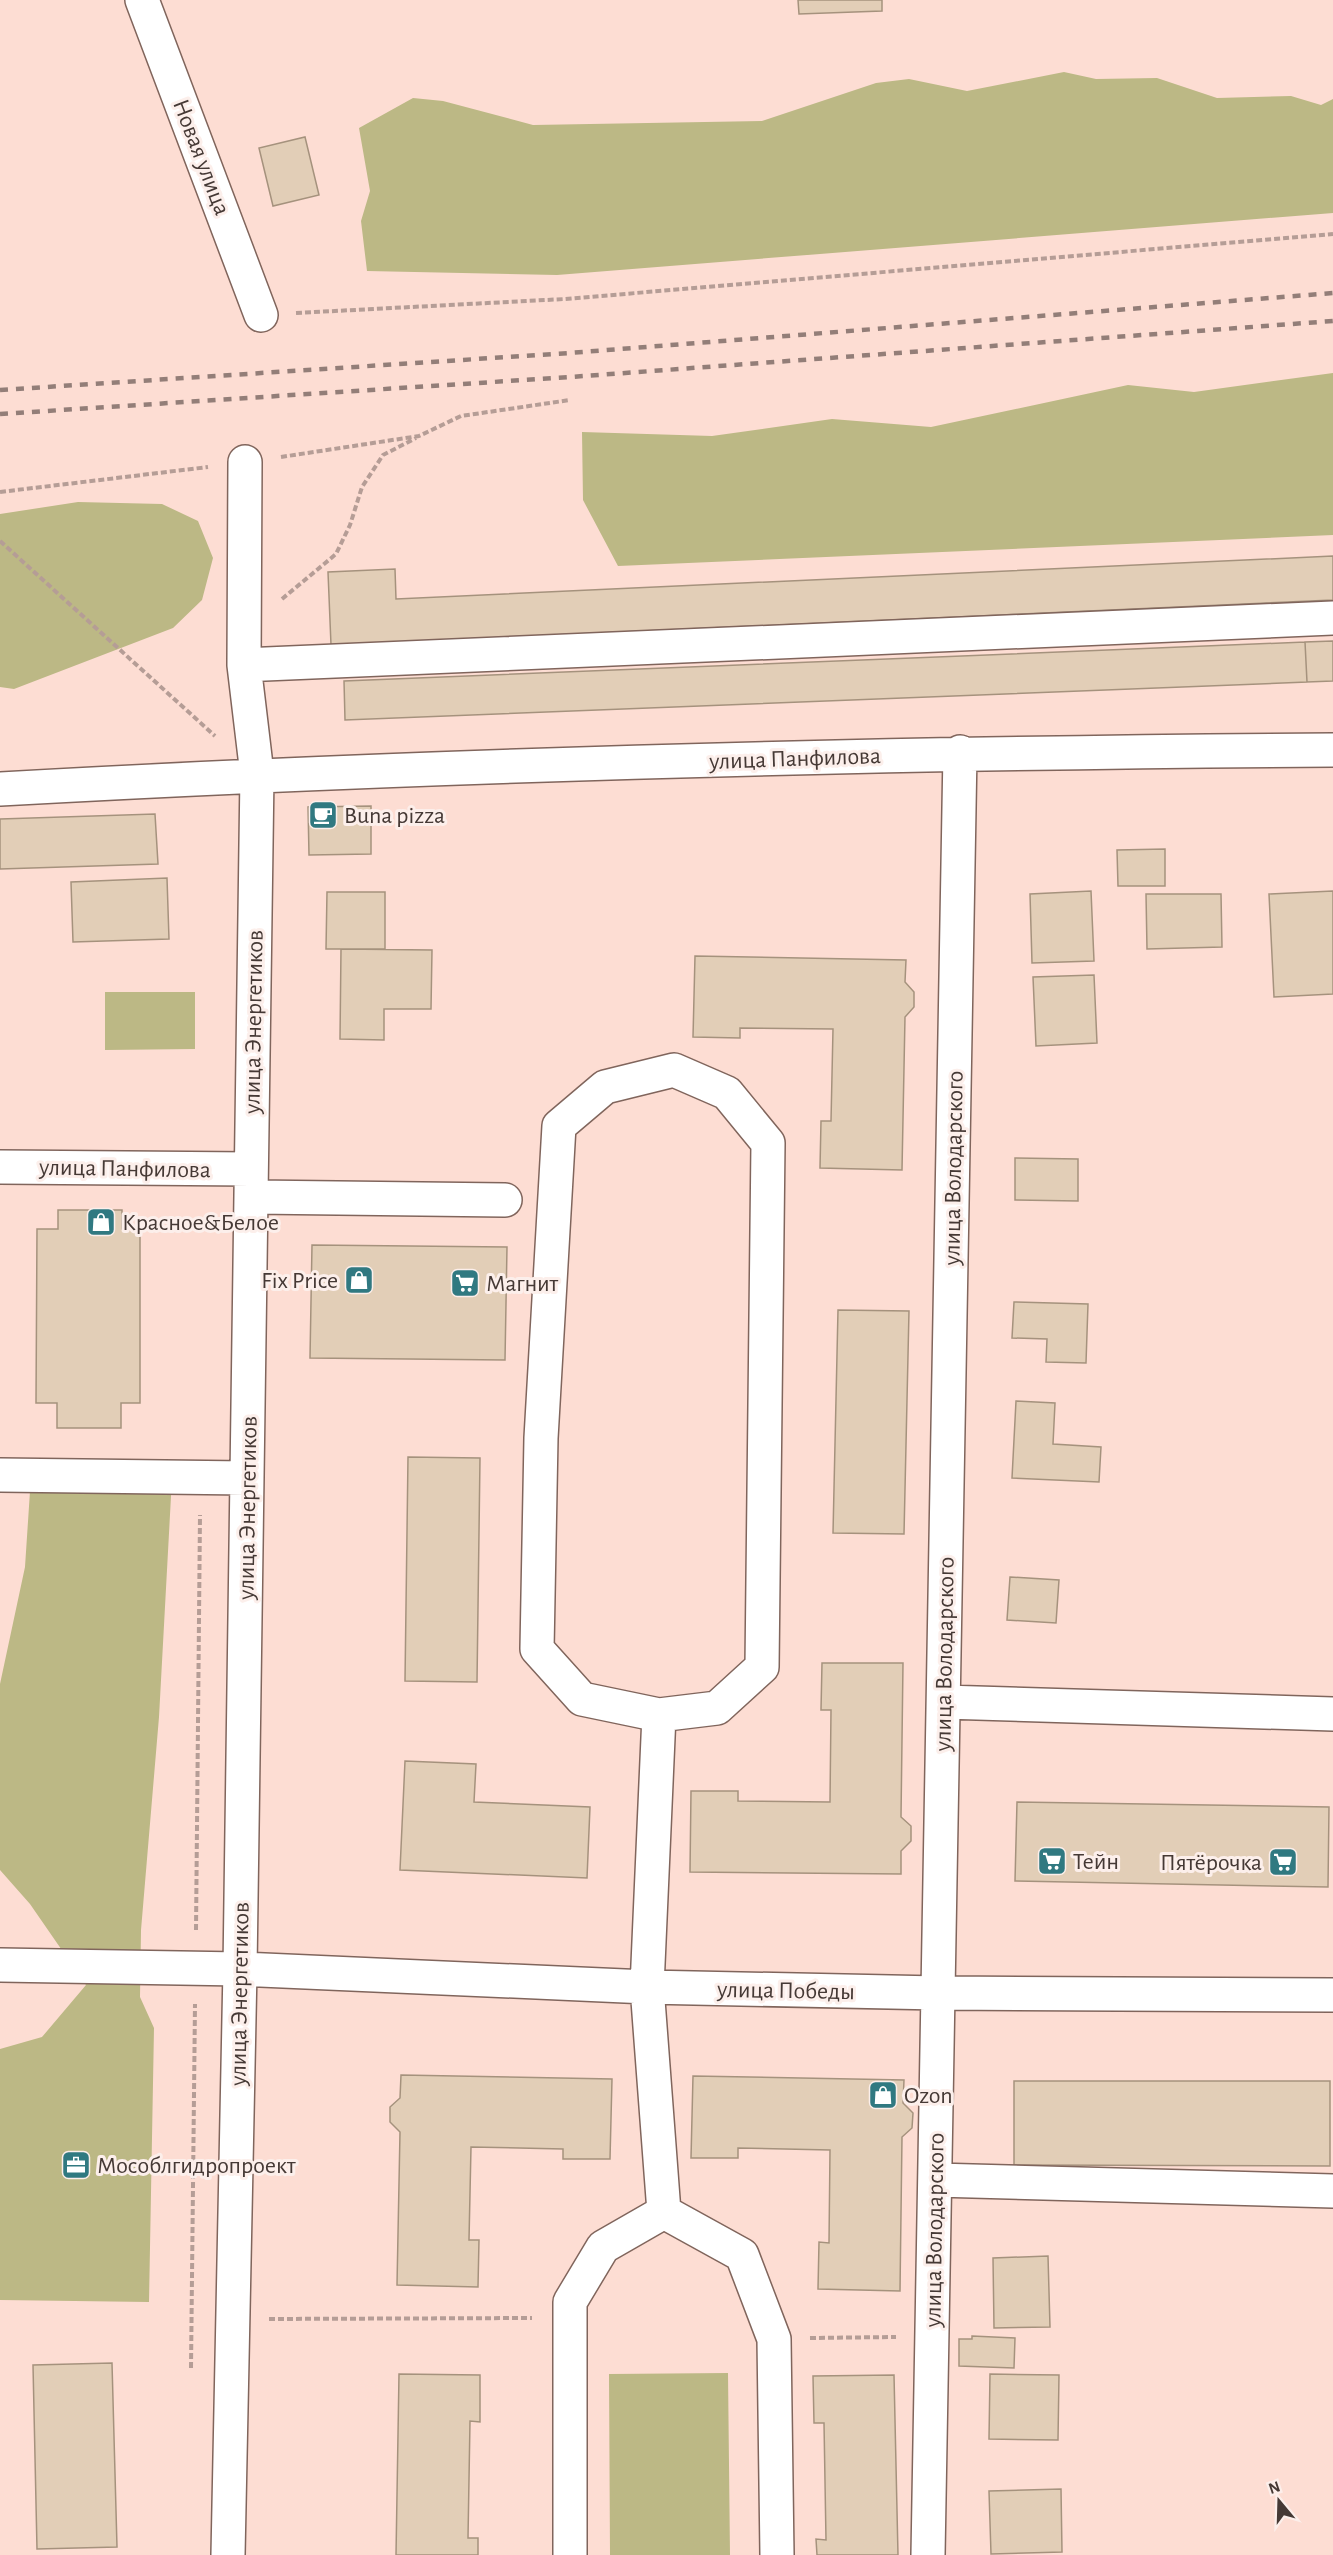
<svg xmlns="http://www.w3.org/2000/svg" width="1333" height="2555" font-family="'Alegreya Sans',sans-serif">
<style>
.green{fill:#bcb885}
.building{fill:#e2ceb7;stroke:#a5927d;stroke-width:1.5}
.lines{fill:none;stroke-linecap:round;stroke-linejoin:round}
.minor-casing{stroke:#80655c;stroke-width:36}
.path{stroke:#b59d96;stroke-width:4;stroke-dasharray:6 3;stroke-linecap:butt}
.minor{stroke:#fff;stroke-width:33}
.rail{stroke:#937e78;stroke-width:4.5;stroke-dasharray:8 8;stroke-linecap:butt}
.labels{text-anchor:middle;stroke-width:6;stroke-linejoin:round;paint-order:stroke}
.street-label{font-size:24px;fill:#453935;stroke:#fcefeb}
.poi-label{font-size:24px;fill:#453935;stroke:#fcefeb;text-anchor:start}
</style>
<rect width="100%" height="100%" fill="#fdddd3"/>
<path class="green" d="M1064,72L1096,79L1157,78L1217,98L1291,96L1321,105L1333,99V213L557,275L367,271L361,221L370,191L359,128L413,98L443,101L533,125L762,121L876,83L909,79L967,91Z
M1333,373V535L618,566L583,500L582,432L712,436L832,419L931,427L1128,385L1194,392Z
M78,502L162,504L198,521L213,558L202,600L173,628L14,689L0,687V514Z
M105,992H195V1049L105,1050Z
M31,1476L172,1478L159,1717L141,1930L140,1997L154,2028L149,2302L0,2300V2049L42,2037L86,1985L30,1904L0,1870V1684L25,1567Z
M728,2373L730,2555H610L609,2374Z"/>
<path class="building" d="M798,0H882V11L799,14Z
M305,137L319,195L273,206L259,148Z
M1333,556V600L331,645L328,572L395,569L396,599Z
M1333,641V681L1307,682L1305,642Z
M1305,642L1307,682L345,720L344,681Z
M371,806V854L309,855L308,807Z
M155,814L158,864L0,869V819Z
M1165,849V886H1118L1117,850Z
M167,878L169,939L73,942L71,882Z
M1091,891L1094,961L1032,963L1030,894Z
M1333,891V994L1274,997L1269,894Z
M327,892H385V949H326Z
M1146,894H1221L1222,947L1147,949Z
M341,949L432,950L431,1009H384V1040L340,1039Z
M695,956L906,960L905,982L914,992V1007L905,1017L902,1170L820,1168L821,1121H831L833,1029L740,1028V1038L693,1037Z
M1094,975L1097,1043L1036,1046L1033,977Z
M1015,1158L1078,1159V1201L1015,1200Z
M58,1210H122V1229H140V1403H121V1428H57V1403H36L37,1229H58Z
M312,1245L507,1247L505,1360L310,1358Z
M1014,1302L1088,1304L1086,1363L1046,1362L1047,1339L1012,1338Z
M838,1310L909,1311L904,1534L833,1533Z
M1016,1401L1055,1403L1053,1444L1101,1447L1099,1482L1012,1478Z
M408,1457L480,1458L477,1682L405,1681Z
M1010,1577L1059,1580L1056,1623L1007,1620Z
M822,1663H903L901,1817L911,1826V1841L901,1851V1874L690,1872L691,1791H738V1801L830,1802L831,1710H821Z
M405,1761L476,1764L474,1802L590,1807L587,1878L400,1870Z
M1017,1802L1329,1807L1328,1887L1015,1881Z
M401,2075L612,2079L610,2159H563V2149L471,2147L469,2240H479L478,2287L397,2285L400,2132L390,2122V2107L400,2098Z
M693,2076L904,2080L903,2103L913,2113L912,2128L902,2137L900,2291L818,2289L819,2242L829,2243L830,2150L738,2148V2158H691Z
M1014,2081H1330V2166L1014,2165Z
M1048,2256L1050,2327L994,2328L993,2258Z
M972,2336L1015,2338L1014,2368L959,2366V2339H972Z
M112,2363L117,2547L37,2549L33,2365Z
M399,2374L480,2375V2422L470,2421L468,2538H478V2555H396Z
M990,2374L1059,2375L1058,2440L989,2439Z
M894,2375L898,2555H817L816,2539L826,2540L824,2423H814L813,2376Z
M1061,2489L1062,2552L991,2554L989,2491Z"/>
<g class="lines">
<g class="minor-casing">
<path id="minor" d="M142,0L261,315
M244,665L1333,618
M0,789C444,764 888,753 1333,750
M0,1167L251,1169
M251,1197L505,1200
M0,1475L247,1478
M944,1702L1333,1714
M0,1965L240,1969L647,1987L938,1993L1333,1995
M936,2180L1333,2191
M664,2212L742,2255L774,2339L777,2555
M228,2555L240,1969L257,774L244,665L245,462
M570,2555V2302L603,2247L664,2212L647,1987L659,1715L717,1708L762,1667L768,1143L727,1093L674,1070L605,1087L559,1126L541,1438L537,1649L582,1699L659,1715
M928,2555L960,752"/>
</g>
<path class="path" d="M296,313L565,299L1333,234
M281,457L419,436L461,416L570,400
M0,492L208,467
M0,541L215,736
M282,599L336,554L350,525L362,487L383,455L416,438
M196,1930L200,1515
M269,2319L532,2318
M810,2338L896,2337
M191,2368L195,2004"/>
<use href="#minor" class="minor"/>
<path class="rail" d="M0,390L569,353L1333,293
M0,414L570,377L1333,321"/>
</g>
<defs>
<g id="cafe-square" transform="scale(1.5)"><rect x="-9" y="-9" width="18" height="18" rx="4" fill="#307981" stroke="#fcefeb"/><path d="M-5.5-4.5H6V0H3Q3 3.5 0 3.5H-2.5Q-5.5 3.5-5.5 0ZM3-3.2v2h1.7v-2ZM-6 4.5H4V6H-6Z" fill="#fff"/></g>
<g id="shop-square" transform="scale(1.5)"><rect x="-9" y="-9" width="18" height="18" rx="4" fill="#307981" stroke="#fcefeb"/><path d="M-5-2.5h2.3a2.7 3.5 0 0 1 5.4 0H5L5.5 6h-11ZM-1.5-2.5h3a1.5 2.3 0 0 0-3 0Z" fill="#fff"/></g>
<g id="supermarket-square" transform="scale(1.5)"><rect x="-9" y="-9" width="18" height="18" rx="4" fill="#307981" stroke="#fcefeb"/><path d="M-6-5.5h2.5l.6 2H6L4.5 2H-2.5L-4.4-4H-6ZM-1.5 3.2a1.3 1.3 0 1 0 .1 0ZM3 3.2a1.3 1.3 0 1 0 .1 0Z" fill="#fff"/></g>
<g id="office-square" transform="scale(1.5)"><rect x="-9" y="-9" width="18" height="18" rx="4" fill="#307981" stroke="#fcefeb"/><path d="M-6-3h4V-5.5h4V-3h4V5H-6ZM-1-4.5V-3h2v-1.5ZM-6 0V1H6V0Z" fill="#fff"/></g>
</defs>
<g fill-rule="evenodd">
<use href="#cafe-square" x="323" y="815"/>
<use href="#shop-square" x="101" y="1222"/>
<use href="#shop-square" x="359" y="1280"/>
<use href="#supermarket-square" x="465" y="1283"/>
<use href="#supermarket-square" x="1052" y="1861"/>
<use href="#supermarket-square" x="1283" y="1862"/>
<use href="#shop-square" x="883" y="2095"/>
<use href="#office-square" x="76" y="2165"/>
</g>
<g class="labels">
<g class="street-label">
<text transform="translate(202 157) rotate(69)" y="8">Новая улица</text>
<text transform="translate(795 758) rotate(-2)" y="8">улица Панфилова</text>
<text transform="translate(253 1022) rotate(-89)" y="8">улица Энергетиков</text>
<text transform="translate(125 1168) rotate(1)" y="8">улица Панфилова</text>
<text transform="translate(953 1168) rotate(-89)" y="8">улица Володарского</text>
<text transform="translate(247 1508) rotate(-89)" y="8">улица Энергетиков</text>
<text transform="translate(944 1654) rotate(-89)" y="8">улица Володарского</text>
<text transform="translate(786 1990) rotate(1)" y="8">улица Победы</text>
<text transform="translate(239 1994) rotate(-89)" y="8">улица Энергетиков</text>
<text transform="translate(934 2230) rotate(-89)" y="8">улица Володарского</text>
</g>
<g class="poi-label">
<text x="344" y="823">Buna pizza</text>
<text x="122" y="1230">Красное&amp;Белое</text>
<text x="338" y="1288" text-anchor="end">Fix Price</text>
<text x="486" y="1291">Магнит</text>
<text x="1073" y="1869">Тейн</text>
<text x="1262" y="1870" text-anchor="end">Пятёрочка</text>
<text x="904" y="2103">Ozon</text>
<text x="97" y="2173">Мособлгидропроект</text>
</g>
</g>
<g transform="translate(1279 2501) rotate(341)" stroke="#fcefeb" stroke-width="4.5" paint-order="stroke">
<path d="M0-4.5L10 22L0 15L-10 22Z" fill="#453935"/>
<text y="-9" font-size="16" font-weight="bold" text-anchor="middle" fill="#453935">N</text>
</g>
</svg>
